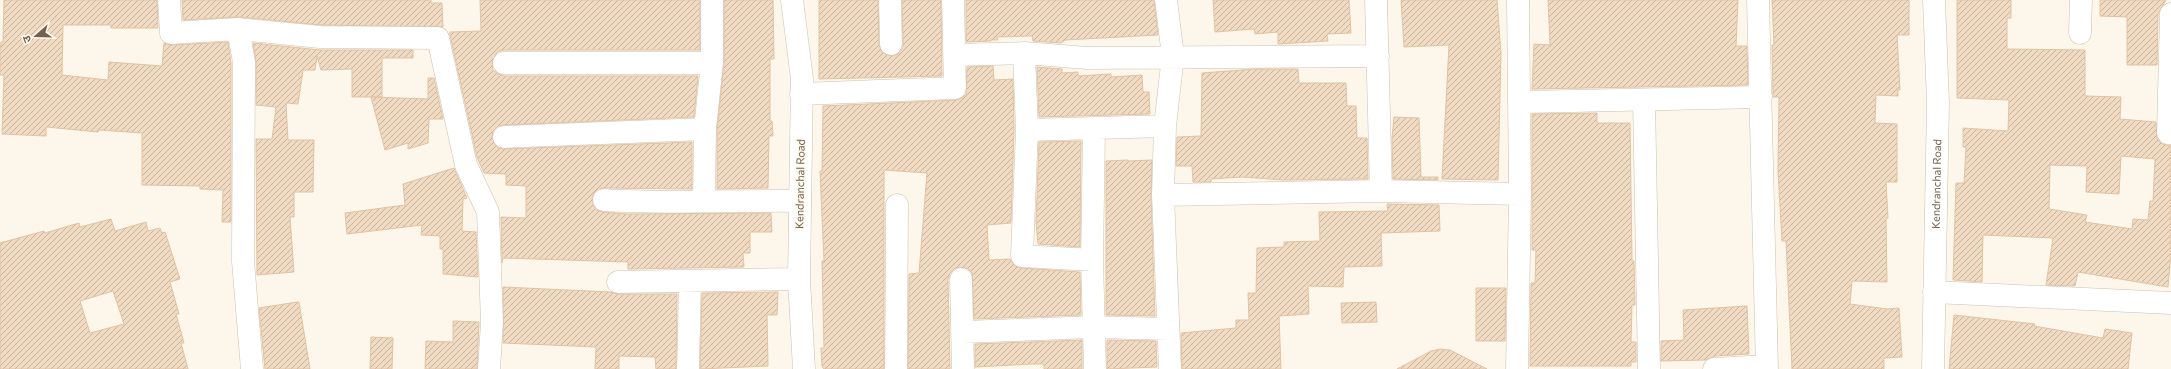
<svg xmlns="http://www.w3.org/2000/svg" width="2171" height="369" font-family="Commissioner,'Noto Sans Devanagari',sans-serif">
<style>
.building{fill:url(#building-hatch);stroke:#e2c2a3;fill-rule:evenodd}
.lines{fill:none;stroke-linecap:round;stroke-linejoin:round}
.minor-casing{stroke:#cec0b0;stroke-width:23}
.tertiary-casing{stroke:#cec0b0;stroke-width:23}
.minor{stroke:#fff;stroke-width:22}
.tertiary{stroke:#fff;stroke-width:22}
.labels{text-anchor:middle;stroke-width:3.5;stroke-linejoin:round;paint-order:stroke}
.street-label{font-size:11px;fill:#76604e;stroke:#fefaf0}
</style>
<defs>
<pattern id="building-hatch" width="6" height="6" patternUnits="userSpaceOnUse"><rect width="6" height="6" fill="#f0dac2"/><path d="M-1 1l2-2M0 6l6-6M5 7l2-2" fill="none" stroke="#c7b4a0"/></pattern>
</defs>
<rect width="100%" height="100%" fill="#fcf7ea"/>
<path class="building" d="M4,0H157L158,28H111V25H63L62,75L108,80L109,62L162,66L164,43L172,45L228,42L231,63V222H222L223,190L200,189V186L142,185V133L99,130L98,132L46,127V136L2,134L4,75H0V50L1,42H3Z
M182,0H431V3H442L443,27L321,25L239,17L183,20Z
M480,0H700V50H504L497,52L492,63L493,70L498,74L504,76H698L694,117L504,125L498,126L493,131L492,138L498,148L504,149L692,142V189L604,188L598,189L593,194V205L597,210L603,212L628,214L771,213L772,232H750V253H743L744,267L628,269V262L503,258L502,263L501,217L526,218V186L506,185V174L484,173L477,157L450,35V32L481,31Z
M724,0H773L774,59H770V121H772L773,136H769L768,188L717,189V130L724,63Z
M819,0H878L879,45L881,51L891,56L898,54L903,44L902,0H941L942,76L819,79Z
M966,0H1154L1158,35L1065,40L1061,43L1033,41L1032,36L997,37L998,40H991V41L966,42Z
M1213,0H1349L1351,33L1327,34L1328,41L1278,44V32L1255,34L1254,29L1215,32Z
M1401,0H1497L1501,53L1498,180L1442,179L1449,45L1404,47Z
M1548,0H1738L1736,46H1747L1748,85L1532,89L1534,44L1550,45Z
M1772,0H1909V35H1897L1900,90H1898V96L1876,95L1875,123L1897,124V182H1886L1888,218L1886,219L1887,282L1852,281L1850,304L1887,309L1899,308L1902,357L1884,358V369H1792L1786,241H1782L1778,171L1779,97H1773V94L1772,45H1774Z
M1957,0H2011V18H2007V49L2085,50V96L2121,97L2120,119L2156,122L2157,139L2162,144L2171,146V254L2168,287L2078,272L2075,286L2046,285L2053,238L1983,235L1982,282L1953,280L1956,183H1964L1966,147H1963V128L2008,131L2009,100L1957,98ZM2121,156L2155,159L2153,201H2150L2148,220L2133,219L2132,229L2085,222L2087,215L2049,209L2050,165L2087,166L2086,192L2119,194Z
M2100,0H2166L2158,14L2157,65H2127V17L2100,16Z
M253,43L320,50H413V58H382V97H352V69L321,70L317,56L315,70H303L298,104L286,103L288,140H314L313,192H294V217H290L294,272L257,275L256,139H272L276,107L256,105V62Z
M993,66L994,80L1013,79L1014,130L1011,223L987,225L989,260L1010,259L1015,266L1021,268L1080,272L1081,315L974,319L972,273L967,268H955L950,273L948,279L950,369H908L909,274L919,273L927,173L884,170V369H824L822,366L821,348H824L822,261H824L820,171H822L823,106L956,100L962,98L966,94L967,67Z
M1037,67L1062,69V73L1078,72V76L1111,74V77L1142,75L1143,92H1149L1150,114L1039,117Z
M1255,69H1298L1299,83H1346L1347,106H1356L1357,138H1367L1368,179L1283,180L1242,177L1211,179V182H1193L1192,166H1176L1177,137L1201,136L1202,73Z
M428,78H434L443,119H429L428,143L408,149V143L385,150L371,97L428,99Z
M1597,113V123H1630L1632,261H1634L1635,305H1632L1631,342H1636V362H1631V366H1530L1531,283H1535L1536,250H1532V114Z
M1394,117L1419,118L1421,177H1438V180L1393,179L1392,138Z
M1081,141L1080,247L1038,244L1036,222L1039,142Z
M1128,160V161L1152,160L1151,196L1155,316L1106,315V161Z
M454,168L467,198L463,199L462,231L476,232L478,277L443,274V249H440V236L421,235L422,225L347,234L345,213L405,205L403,184Z
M1387,204L1439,205L1440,231L1381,233L1382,266L1344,267L1343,287L1308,286L1309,314L1279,316L1281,369H1182L1181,333L1236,328V320H1249L1248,293H1256L1257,248L1284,247V242L1320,241L1319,212L1388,211Z
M111,219L115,231L146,222L148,231L160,228L162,233L165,232L180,279L170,282L179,314H176L184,343H181L188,369H0V243L44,231L45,233L79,223L80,227ZM113,291L124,324L90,333L80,301Z
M503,287L611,292L618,294H677L676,369H656L655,357L619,356V369H595L596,347L503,343Z
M1476,288H1506L1505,341H1476Z
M778,292L777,315H767L768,366L700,369L702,293Z
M297,302H299L310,369H265L259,308Z
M1376,302L1377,322L1342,323L1341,303Z
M1747,306L1749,354L1715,356L1706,360L1661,361V341L1684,340L1683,310Z
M1954,315L2035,324L2034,326L2103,338L2105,329L2132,333L2128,369H1949Z
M453,321L479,322L477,369H425L426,341L453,342Z
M371,337L393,338L392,369H370Z
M1082,340V369H1044V364H1032L975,367V344Z
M1107,340L1156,341L1157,367L1107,369Z
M1440,349L1450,350L1487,369H1397L1431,351Z"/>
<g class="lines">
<g class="minor-casing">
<path id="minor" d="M169,0L171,33L238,29L320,37L438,38L466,165L488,212L492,322L489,369
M792,0L802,79L799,279L804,369
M890,0L891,44
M1166,0L1173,56L1165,126L1163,195L1170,369
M1376,0L1381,191
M1758,0L1767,369
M2171,14L2168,133H2171
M238,29L244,62L243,261L252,369
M2080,33L2081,0
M1024,53L1027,130L1022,256L1092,260
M955,55L1024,53L1087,58L1378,56
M504,63H712
M801,94L955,88L953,0
M1644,100L1649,369
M1519,102L1761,97
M1094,129L1092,260L1095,369
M1027,130L1165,126
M504,137L705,129
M1163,195L1381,191L1520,194
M604,200C669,204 734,200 800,201
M704,200L705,129L712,63V0
M961,279L963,369
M618,282L799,279
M1934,292L2171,303
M963,332L1094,327L1168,329
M688,369L690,282
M896,369L897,205
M1517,369L1520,194L1518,0
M1714,369L1767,366"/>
</g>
<g class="tertiary-casing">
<g id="tertiary">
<path id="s1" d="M1933,369L1938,103L1934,0"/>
</g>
</g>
<use href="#minor" class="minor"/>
<use href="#tertiary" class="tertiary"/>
</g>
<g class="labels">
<g class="street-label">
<text transform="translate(800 184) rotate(-89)" y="4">Kendranchal Road</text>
<text dy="4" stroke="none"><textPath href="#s1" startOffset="185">Kendranchal Road</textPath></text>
</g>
</g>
<g transform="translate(36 36) rotate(250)" stroke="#fefaf0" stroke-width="3" paint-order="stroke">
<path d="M0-3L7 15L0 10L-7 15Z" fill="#76604e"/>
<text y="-6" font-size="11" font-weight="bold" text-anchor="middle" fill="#76604e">उ</text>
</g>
</svg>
